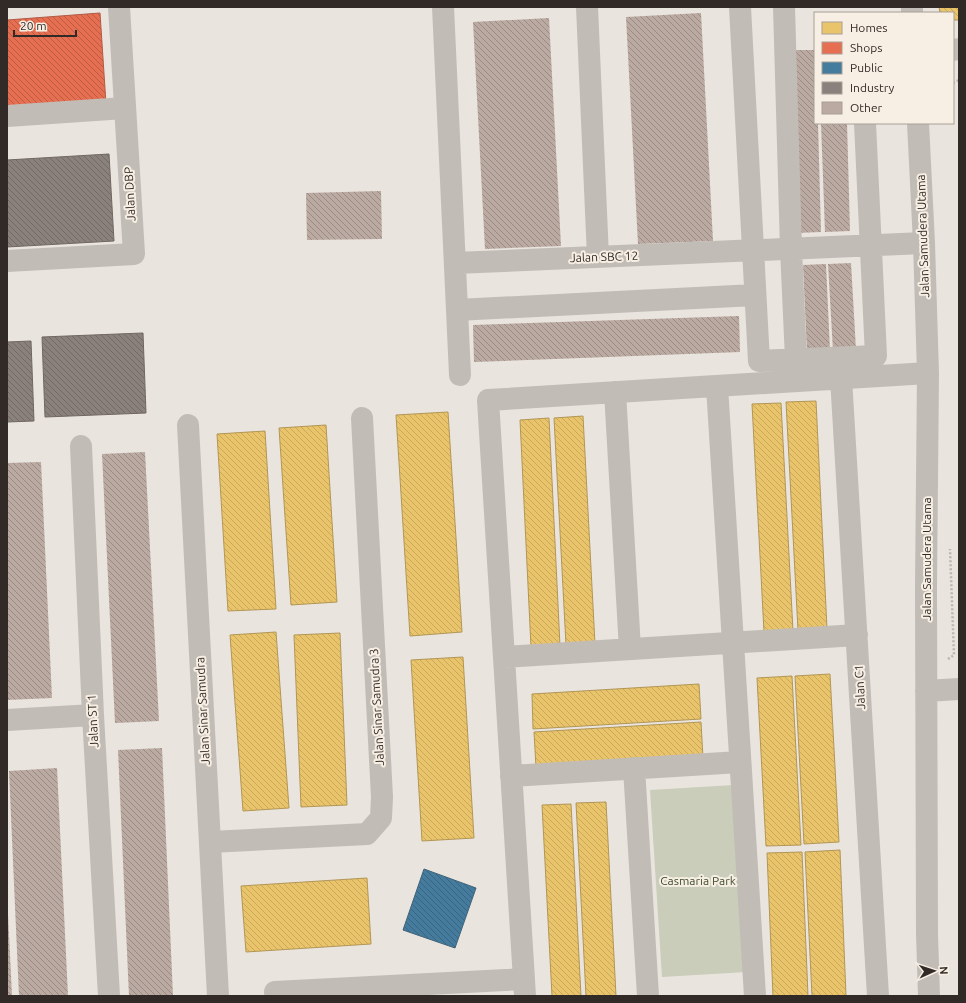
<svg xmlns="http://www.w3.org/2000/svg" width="966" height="1003" font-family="Ubuntu,sans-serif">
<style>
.park{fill:#c9cdb9}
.homes{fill:url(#homes-back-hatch);stroke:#b29656}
.shops{fill:url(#shops-back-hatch);stroke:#b15a44}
.public{fill:url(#public-back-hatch);stroke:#3f6379}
.industry{fill:url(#industry-back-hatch);stroke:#706762}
.building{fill:url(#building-back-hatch)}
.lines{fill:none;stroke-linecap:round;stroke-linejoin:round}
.path{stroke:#bbb5af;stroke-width:2.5;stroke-dasharray:2 2;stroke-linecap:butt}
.minor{stroke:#c2bcb7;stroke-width:22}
.labels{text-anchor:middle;stroke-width:4;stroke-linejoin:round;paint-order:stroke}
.street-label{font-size:12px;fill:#322a26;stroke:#f7efe4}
.park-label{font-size:12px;fill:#404d2c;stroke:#f7efe4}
</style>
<defs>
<pattern id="homes-back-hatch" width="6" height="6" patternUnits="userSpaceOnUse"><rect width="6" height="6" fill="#e9c46a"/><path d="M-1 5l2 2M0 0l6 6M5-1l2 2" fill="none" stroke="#c8a95c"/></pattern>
<pattern id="shops-back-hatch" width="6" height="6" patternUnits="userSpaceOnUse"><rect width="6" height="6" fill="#e76f51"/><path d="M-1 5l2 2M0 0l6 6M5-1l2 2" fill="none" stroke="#bc5b43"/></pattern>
<pattern id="public-back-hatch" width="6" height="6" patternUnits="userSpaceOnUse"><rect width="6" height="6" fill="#457b9d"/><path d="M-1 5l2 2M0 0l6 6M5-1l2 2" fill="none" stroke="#3a6580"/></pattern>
<pattern id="industry-back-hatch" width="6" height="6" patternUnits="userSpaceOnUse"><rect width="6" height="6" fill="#8a817c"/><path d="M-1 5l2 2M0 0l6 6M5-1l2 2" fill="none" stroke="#716a65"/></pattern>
<pattern id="building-back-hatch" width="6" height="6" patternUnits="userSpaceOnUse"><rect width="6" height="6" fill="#bbaaa1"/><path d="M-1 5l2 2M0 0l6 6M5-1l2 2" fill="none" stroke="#998b83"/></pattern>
</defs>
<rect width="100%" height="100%" fill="#e9e4de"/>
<path class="park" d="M734,785L746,972L662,977L650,790Z"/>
<path class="homes" d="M939,7H959V20H953V13H940Z
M816,401L827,629L798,630L786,402Z
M781,403L793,631L764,632L752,404Z
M448,412L462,632L410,636L396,415Z
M583,416L595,644L566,645L554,418Z
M549,418L560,646L531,647L520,420Z
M326,425L337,602L291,605L279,428Z
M265,431L276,609L228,611L217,434Z
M276,632L289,808L243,811L230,635Z
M340,633L347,805L301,807L294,635Z
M463,657L474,838L422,841L411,660Z
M830,674L839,842L804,844L795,676Z
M792,676L801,845L766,846L757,678Z
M699,684L701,719L533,729L532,694Z
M701,722L703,758L536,767L534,732Z
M606,802L616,996H586L576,803Z
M571,804L581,996H552L542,805Z
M840,850L846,996H812L805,852Z
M802,852L808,996H773L767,853Z
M367,878L371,944L246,952L241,886Z"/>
<path class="shops" d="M100,13L106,104L7,110V20Z"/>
<path class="public" d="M424,869L476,888L455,948L403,930Z"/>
<path class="industry" d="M109,154L114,241L7,247V160Z
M143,333L146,413L45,417L42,337Z
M31,341L34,421L7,422V342Z"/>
<path class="building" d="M701,13L713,241L638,244L626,17Z
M549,18L561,246L485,249L473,22Z
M790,50H815V123H818L821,232L796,233Z
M821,123H847L850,231L825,232Z
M381,191L382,239L307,240L306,193Z
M851,263L856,350L833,351L828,264Z
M826,264L830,351L807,352L803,265Z
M739,316L740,352L474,362L473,325Z
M145,452L159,721L115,723L102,454Z
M41,462L52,698L7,700V463Z
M162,748L173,996H129L118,750Z
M57,768L68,996H19L9,771Z
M8,914L12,996H7V915Z"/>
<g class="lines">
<path class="path" d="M953,83L959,80
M948,659L954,655L950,549"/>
<path class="minor" d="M443,7L460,375
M587,7L598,257
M740,7L759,361L876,356L865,123
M784,7L791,249L796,359
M912,7V13
M953,50L959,49
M7,116L125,108
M918,123L924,243L928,373L926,588L927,934L929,996
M7,261L134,254L119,7
M455,263L924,243
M457,310L755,295
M841,378L878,996
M717,386L755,996
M615,392L630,649
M188,425L218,996
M81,446L93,715L109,996
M504,657L857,635
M926,691L959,689
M7,720L93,715
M634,768L648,996
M511,776L740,762
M210,842L367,834L381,818L382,797L362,418
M276,996L275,992L524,979
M525,996L488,400L928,373"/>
</g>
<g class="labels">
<g class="street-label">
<text transform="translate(130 194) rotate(-93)" y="4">Jalan DBP</text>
<text transform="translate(923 236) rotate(-92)" y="4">Jalan Samudera Utama</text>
<text transform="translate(604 257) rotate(-2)" y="4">Jalan SBC 12</text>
<text transform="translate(927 559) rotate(-90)" y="4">Jalan Samudera Utama</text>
<text transform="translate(860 687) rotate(-93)" y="4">Jalan C1</text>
<text transform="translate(377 707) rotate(-93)" y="4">Jalan Sinar Samudra 3</text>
<text transform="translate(203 711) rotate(-93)" y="4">Jalan Sinar Samudra</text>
<text transform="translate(93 721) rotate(-93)" y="4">Jalan ST 1</text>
</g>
<g class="park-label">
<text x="698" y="885">Casmaria Park</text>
</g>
</g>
<rect width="966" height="1003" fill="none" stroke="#322a26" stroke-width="16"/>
<rect x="814" y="12" width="140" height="112" fill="#f7efe4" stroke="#a8a098"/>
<rect x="822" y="22" width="20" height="12" fill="#e9c46a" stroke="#a8a098"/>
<text x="850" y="32" font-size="12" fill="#322a26">Homes</text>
<rect x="822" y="42" width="20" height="12" fill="#e76f51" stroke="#a8a098"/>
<text x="850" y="52" font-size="12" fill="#322a26">Shops</text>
<rect x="822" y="62" width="20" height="12" fill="#457b9d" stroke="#a8a098"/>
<text x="850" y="72" font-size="12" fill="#322a26">Public</text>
<rect x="822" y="82" width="20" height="12" fill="#8a817c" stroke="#a8a098"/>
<text x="850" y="92" font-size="12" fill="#322a26">Industry</text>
<rect x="822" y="102" width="20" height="12" fill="#bbaaa1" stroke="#a8a098"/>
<text x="850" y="112" font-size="12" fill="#322a26">Other</text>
<g transform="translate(934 971) rotate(87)" stroke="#f7efe4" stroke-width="3" paint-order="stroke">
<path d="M0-3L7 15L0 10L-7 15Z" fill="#322a26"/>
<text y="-6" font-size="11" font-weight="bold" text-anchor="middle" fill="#322a26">N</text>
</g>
<path d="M14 30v6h62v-6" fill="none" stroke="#322a26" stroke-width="2"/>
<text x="20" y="30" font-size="12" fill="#322a26" stroke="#f7efe4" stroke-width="3" paint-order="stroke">20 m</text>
</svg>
